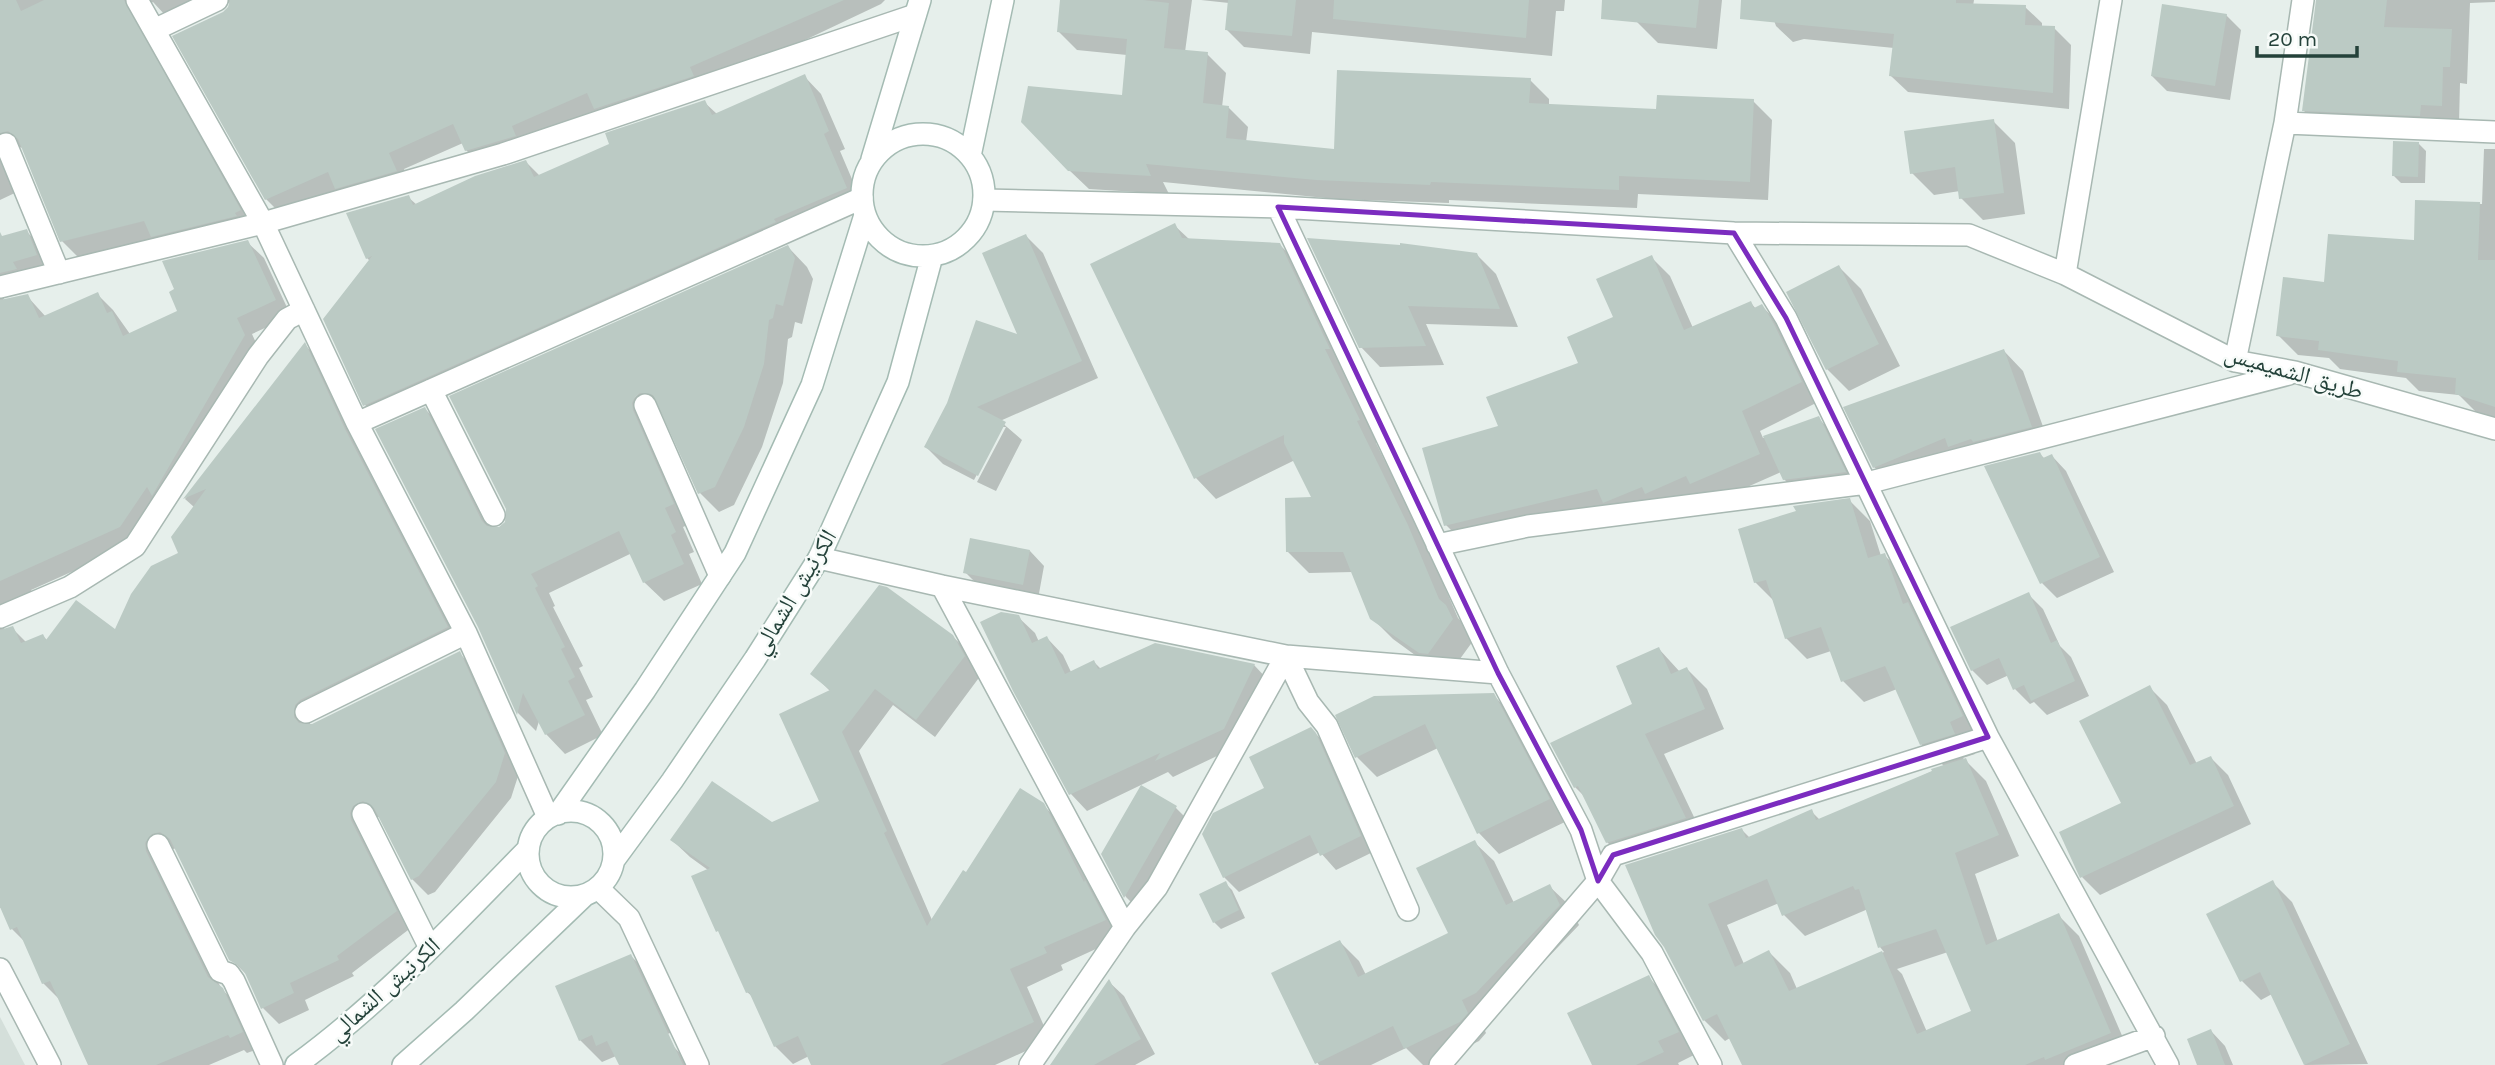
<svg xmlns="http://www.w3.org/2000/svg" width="2495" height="1065" font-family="Karla,'Noto Naskh Arabic',sans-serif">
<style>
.built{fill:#d4dfda}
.shadow{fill:#0003;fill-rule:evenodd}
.building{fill:#bbcac4;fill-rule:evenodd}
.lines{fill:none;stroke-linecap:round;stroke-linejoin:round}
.minor-casing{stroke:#a8b8b2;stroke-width:24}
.secondary-casing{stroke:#a4bbb3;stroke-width:24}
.minor{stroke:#fff;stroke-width:21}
.secondary{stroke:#fff;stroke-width:21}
.marked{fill:none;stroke:#7b2cbf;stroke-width:5;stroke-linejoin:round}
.labels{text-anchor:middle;stroke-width:5;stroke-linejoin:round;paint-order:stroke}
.street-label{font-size:24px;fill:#24423a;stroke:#f7fbf9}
</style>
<rect width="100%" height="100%" fill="#e6efeb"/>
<path class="built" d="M0,1017L25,1065H0Z"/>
<path class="shadow" d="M0,0H885L881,4L765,59L482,166L466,150L463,143L404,169L412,187L353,204L339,190L282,215L266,199L229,9L231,2L177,28L153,2L142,9L255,227L169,252L155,238L78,257L62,241L24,148L18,147L19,191L0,200Z
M1062,0H1192L1185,52L1207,54L1226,73L1222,107L1229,108L1248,127L1246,142L1335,151L1530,80L1549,99V106L1658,111L1753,101L1772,120L1768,200L1638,194L1637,208L1449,200V203L1336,199L1163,182L1169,194L1089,189L1069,170L1123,97L1127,55L1077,50L1058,31Z
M1201,0H1565L1564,11H1556L1552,56L1312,32L1310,54L1244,47L1226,29L1229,3Z
M1638,0H1722L1717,49L1658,43L1636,21Z
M1767,0H1974L1973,6L2025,7L2042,23V28H2054L2071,45L2069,109L1908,92L1891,76L1894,48L1804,39L1793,42L1776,26Z
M2317,0H2495V2L2470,3L2467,84L2460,83L2459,123L2321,127L2303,110Z
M2226,15L2241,30L2230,100L2167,91L2152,76Z
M804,76L821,94L845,149L840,151L863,205L382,422L365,405L370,261L367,258L408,197L417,205L526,162L540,176L704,102L717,114Z
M1993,121L2015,143L2025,214L1983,220L1961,198L1960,191L1934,195L1912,173Z
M2419,144L2426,151L2425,183H2401L2394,176Z
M2484,149H2495V419L2477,413L2459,395L2419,391L2406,378L2340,369L2329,358L2298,355L2278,335L2326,284L2416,242L2417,202L2482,204Z
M1174,225L1190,240L1280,245L1301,266L1380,441L1376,443L1428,548L1458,618L1467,627L1473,641L1449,674H1441L1393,639L1372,618L1353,572L1309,573L1288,552L1314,499L1295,460L1216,499L1196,478Z
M26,231L42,247L52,271L7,293L2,302L27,296L46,317L97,294L113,310L130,334L179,312L247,242L264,258L291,316L252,334L260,352L136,543L31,590L34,597L5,626L4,630L12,628L27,643L43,636L48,641L116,632L181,554L194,507L185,499L305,345L320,360L463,644L316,716L310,722V727L459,653L475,669L520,770L511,798L435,892L428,895L412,879L381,816L368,822L412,927L352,973L354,976L305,1000L309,1010L279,1024L263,1008L248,976L231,959L176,848L163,853L162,868L221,988L238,1006L258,1049L247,1053L244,1050L209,1065H89L59,999L43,983L26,943L12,929L2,907L0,908V239Z
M1026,236L1043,253L1098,378L1000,421L1022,440L996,491L977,482L1006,427H1002L974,480L943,464L926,447L1021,337Z
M1402,245L1476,254L1496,274L1518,327L1426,324L1444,365L1380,367L1361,347Z
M788,247L807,267L813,279L802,324L795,322L792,337L788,339L783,383L762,447L734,505L719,512L700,493L663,412L654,416L692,523L683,527L694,552L689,554L702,584L664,601L644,582L632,553L549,593L555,606L553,607L583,666L579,668L593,697L586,700L603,735L565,754L546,734L539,721L536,731L518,713L479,626L425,409L444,428L494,528L500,529Z
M1651,257L1670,276L1693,328L1751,303L1756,309L1762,306L1781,326L1820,401L1760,431L1763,438L1818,418L1840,440L1866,494L1806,502L1784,479L1781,472L1711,503L1465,544L1446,525L1500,427L1580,364L1615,318Z
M1839,267L1861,289L1900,366L1849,391L1827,369Z
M2004,351L2023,371L2050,446L1894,486L1874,467Z
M2040,454L2045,459L2052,456L2066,471L2114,572L2057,598L2042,583Z
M1849,500L1870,521L1881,556L1884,555L1905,575L1983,737L1970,743L1975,754L1963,758L1986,781L2019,856L1975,874L1998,942L2058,915L2079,936L2130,1054L2104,1065H1744L1730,1038L1725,1041L1704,1020L1665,946L1742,830L1750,838L1811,811L1821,821L1944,766L1921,744L1897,689L1864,702L1843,681L1831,651L1807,659L1786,638L1775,602L1755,582ZM1779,903L1784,915L1805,936L1868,909L1880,947L1884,952L1797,989L1790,973L1769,952L1744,964L1727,925ZM1948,952L1973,1011L1927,1032L1902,974L1897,969Z
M1030,551L1044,566L1038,599L980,587L965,572Z
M2028,594L2043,609L2060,646L2071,657L2089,696L2047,715L2034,702L2030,704L2015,689L2009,675L1987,685L1972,670L1952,628Z
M1018,617L1035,633L1039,642L1047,638L1063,655L1071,672L1094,662L1101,669L1254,665L1270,682L1240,745L1173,777L1168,772L1087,811L1071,794L1015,690Z
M952,636L971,654L981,675L935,737L893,705L859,751L932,920L967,874L1043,805L1061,823L1122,937L1061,965L1063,970L1027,987L1050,1040L995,1065H813L809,1056L793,1064L775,1046L754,998L747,992L708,870L690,857L672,840L772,824L821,802L831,692L813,674Z
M1659,649L1680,672L1687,669L1707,689L1724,729L1664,754L1704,838L1627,862L1607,842L1586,798L1575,787L1634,705Z
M2150,688L2167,705L2197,764L2211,758L2228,775L2251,824L2100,895L2082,877L2123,804Z
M1493,695L1514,716L1569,820L1499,854L1479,833L1438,748L1377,777L1357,757L1337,716Z
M1311,729L1326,744L1375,851L1336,870L1320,852L1239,892L1224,877L1267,789Z
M1142,787L1176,808L1191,823L1140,911L1126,897L1103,854Z
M1474,842L1494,861L1514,903L1549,886L1569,905L1579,925L1496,1012L1480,1020L1486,1033L1479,1041L1430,1065H1423L1406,1048L1371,1065H1319L1317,1062L1340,942L1359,961L1366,975L1450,934Z
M2272,882L2292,902L2368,1064L2305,1065L2272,994L2261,1000L2242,981Z
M1225,883L1232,890L1245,918L1221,929L1214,922Z
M631,956L653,978L677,1030L602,1062L580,1040Z
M1648,977L1669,998L1698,1053L1678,1063L1679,1065H1594Z
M1109,982L1124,996L1155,1054L1135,1065H1052Z
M2211,1031L2225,1046L2233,1065H2199Z
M674,1047L691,1065H639Z"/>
<path class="building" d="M0,0H16L21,11L44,0H124L241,210L235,213L237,216L151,237L144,221L60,242L18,139L8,131L0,133Z
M230,0H844L690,67L694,76L594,109L587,93L512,126L516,136L465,151L453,124L389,153L397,171L335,189L328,172L265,200L172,36L223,12L228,7Z
M1060,0H1143L1169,3L1164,48L1208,52L1203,103L1229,106L1226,138L1334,149L1337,70L1531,78L1529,103L1656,109L1657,95L1754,99L1750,182L1619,176V190L1431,182L1430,185L1316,180L1146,164L1151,176L1068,171L1021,122L1028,86L1122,95L1127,39L1057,32Z
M1228,0H1296L1292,36L1225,30Z
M1334,0H1529L1526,38L1333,19Z
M1602,0H1699L1696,28L1601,19Z
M1741,0H1956V3L2026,5L2025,25L2055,26L2053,93L1889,76L1894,34L1740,19Z
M2316,0H2387L2384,27L2452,29L2450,67H2443L2442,106L2421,105L2420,116L2302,111Z
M2162,4L2227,14L2215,86L2151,76Z
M805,74L829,131L824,134L847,188L774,219L776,222L363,406L323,319L372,256L366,259L346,213L409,195L413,205L475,176L526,160L534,177L609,144L605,133L705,100L712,115Z
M1994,119L2004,193L1959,199L1955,167L1910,174L1904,131Z
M2393,141L2419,142L2418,177L2392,176Z
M2415,200L2480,202L2478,260H2495V407L2455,394L2456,378L2397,372L2398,361L2318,350L2319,341L2276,336L2283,277L2324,282L2328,234L2414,240Z
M1175,223L1182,238L1280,243L1330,349H1325L1360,420L1357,421L1408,525L1439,599L1446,605L1453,619L1428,654L1419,653L1370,619L1343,552H1286L1285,498L1311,497L1284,443V435L1194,479L1090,264Z
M27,229L37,255L13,262L17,269L0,273V232L2,236Z
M1026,234L1082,361L977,407L1006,422L978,476L924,447L947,403L976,320L1017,334L982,253Z
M1307,238L1400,245V243L1477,253L1500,309L1408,306L1426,346L1359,348Z
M248,240L276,300L237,318L245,335L152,496L147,487L120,527L0,581V300L28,294L39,318L98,292L107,313L112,311L123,336L177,311L169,292L174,289L162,261Z
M788,245L795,258L783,306L776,304L773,318L769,320L764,364L744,427L715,487L698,494L653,395L640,393L635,397L632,403L633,410L674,504L665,508L676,532L671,535L684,564L643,583L619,531L531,574L538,586L535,588L565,647L561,649L575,677L568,681L585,715L545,735L523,693L517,715L478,627L375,429L425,407L482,521L487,526L499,527L505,522L506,509L449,396Z
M1652,255L1684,330L1751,301L1754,308L1762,304L1774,324L1802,382L1742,411L1760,454L1690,484L1686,476L1645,494L1642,487L1603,503L1597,489L1444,526L1422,448L1498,426L1486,397L1578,363L1567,337L1613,317L1596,279Z
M1839,265L1879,344L1826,370L1786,292Z
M305,342L345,429L448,627L300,700L295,705L294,717L299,723L312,724L460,651L505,753L496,782L419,876L411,880L374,808L363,801L353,806L350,813L351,820L397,911L337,956L339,960L290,983L294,993L261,1009L245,973L239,966L229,960L170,839L160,832L152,834L145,843L146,851L208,977L223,988L243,1032L230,1038L228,1035L156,1065H88L50,981L42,984L17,927L10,930L0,907V630L13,626L21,643L43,634L46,640L76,600L115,629L131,594L151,566L178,553L171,537L206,489L183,499Z
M2004,349L2032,427L1973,442L1971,439L1948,447L1945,438L1873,468L1843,407Z
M1819,416L1846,472L1783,480L1763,436Z
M2040,452L2043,458L2052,454L2100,557L2040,584L1984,466Z
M1850,498L1868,558L1885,553L1903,604L1908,602L1963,716L1950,722L1955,734L1920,745L1885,666L1841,682L1821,627L1785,639L1766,580L1754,583L1738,529L1796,511L1793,506Z
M970,538L1030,550L1023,585L963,573Z
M879,585L887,587L953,635L965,656L916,720L875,689L842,732L887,831L884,833L927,926L963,870L966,872L1020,788L1044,803L1084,882L1085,880L1106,920L1044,947L1047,953L1010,969L1034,1022L940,1065H811L798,1036L774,1047L749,992L746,993L718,931L716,932L691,876L710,868L670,840L712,781L772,822L819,801L779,714L830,690L810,674Z
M2029,592L2051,643L2057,640L2075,681L2031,701L2024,685L2013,690L1999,658L1971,671L1950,627Z
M1001,612L1019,615L1032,643L1047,636L1065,674L1094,660L1098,669L1155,643L1255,664L1224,729L1155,761L1160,753L1069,795L1013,691L980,622Z
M1659,647L1671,674L1687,667L1705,709L1645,734L1686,818L1606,843L1578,786L1574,788L1550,743L1632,704L1616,666Z
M2150,685L2190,765L2211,756L2234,806L2080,878L2059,832L2121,803L2079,721Z
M1494,693L1550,799L1477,834L1425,724L1355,758L1335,715L1374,696Z
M1311,727L1316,733L1361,836L1320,856L1310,835L1223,878L1202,834L1213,813L1264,788L1249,757Z
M1966,758L1999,835L1955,853L1986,945L2059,913L2111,1033L2045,1060L2044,1057L2025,1065H1742L1717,1014L1703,1021L1664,947L1655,935L1625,865L1742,828L1746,838L1812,809L1816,820L1932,771L1931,769ZM1767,879L1782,916L1853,886L1855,890L1859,889L1878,948L1936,929L1971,1011L1917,1034L1882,951L1789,991L1769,950L1735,967L1708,904Z
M1141,785L1177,806L1124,898L1101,854Z
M1475,840L1506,905L1550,884L1560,905L1476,993L1462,1000L1468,1013L1460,1022L1404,1049L1393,1026L1315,1064L1271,973L1340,940L1358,977L1448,933L1416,868Z
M2273,880L2350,1044L2304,1065L2260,972L2240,982L2206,914Z
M1226,881L1239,910L1213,923L1199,894Z
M631,954L683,1065H619L607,1041L596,1046L592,1035L579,1041L555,986Z
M1649,975L1679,1032L1658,1041L1664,1052L1636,1065H1592L1567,1013Z
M1109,979L1141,1039L1094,1065H1050Z
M2211,1029L2225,1065H2197L2187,1039Z"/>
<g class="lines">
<g class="minor-casing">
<path id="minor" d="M137,0L263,223L357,423L466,633L548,817
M154,30L217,0
M2285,123L2303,0
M6,144L59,273
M984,200L1278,207L1734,233L1969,235L2065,274L2235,361L2295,372L2495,429
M1278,207L1498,673L1581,830L1598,881L1652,953L1711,1065
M1734,233L1786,318L1988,737L2168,1065
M2065,274L2111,0
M0,287L263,223L503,154L915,15
M2235,361L2285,123L2495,132
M431,390L494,515
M645,405L720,576
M357,423L862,198
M1437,545L1528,526L1867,483L2289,374
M819,558L942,586L1286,656L1498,673
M942,586L1125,927
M0,617L70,587L135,546L258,356L287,319L304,310
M1286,656L1308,702L1327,726L1408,910
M306,712L466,633
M363,814L430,948
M158,845L220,971L229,974L234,981L272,1065
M598,888L629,918L698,1065
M0,969L50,1065
M1030,1065L1125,927L1157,887L1286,656
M1440,1065L1598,881L1613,855L1988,737
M2075,1065L2154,1036"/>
</g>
<g class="secondary-casing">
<path id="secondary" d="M862 195a61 61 0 1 1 122 0a61 61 0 1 1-122 0Z
M970,156L1003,0
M872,159L920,0
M528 854a43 43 0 1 1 86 0a43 43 0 1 1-86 0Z
M558,814L645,690L735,553L812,385L865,215
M614,860L672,781L755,659L819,558L898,382L932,256
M296,1065C381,1003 454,925 527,850
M403,1065L464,1011L585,895"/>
</g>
<use href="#minor" class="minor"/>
<use href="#secondary" class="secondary"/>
</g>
<path class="marked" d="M1278,207L1734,233L1786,318L1988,737L1613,855L1598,881L1581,830L1498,673Z"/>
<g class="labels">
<g class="street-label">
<text transform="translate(2294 372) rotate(16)" y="8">طريق الشميميس</text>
<text transform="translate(794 592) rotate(-59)" y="8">الكرنيش الشمالي</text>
<text transform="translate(384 989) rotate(-42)" y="8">الكرنيش الشمالي</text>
</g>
</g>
<path d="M2257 46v10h100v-10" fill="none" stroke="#24423a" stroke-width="3.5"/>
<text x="2268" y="46" font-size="21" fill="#24423a" stroke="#f7fbf9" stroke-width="5" paint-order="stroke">20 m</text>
</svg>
